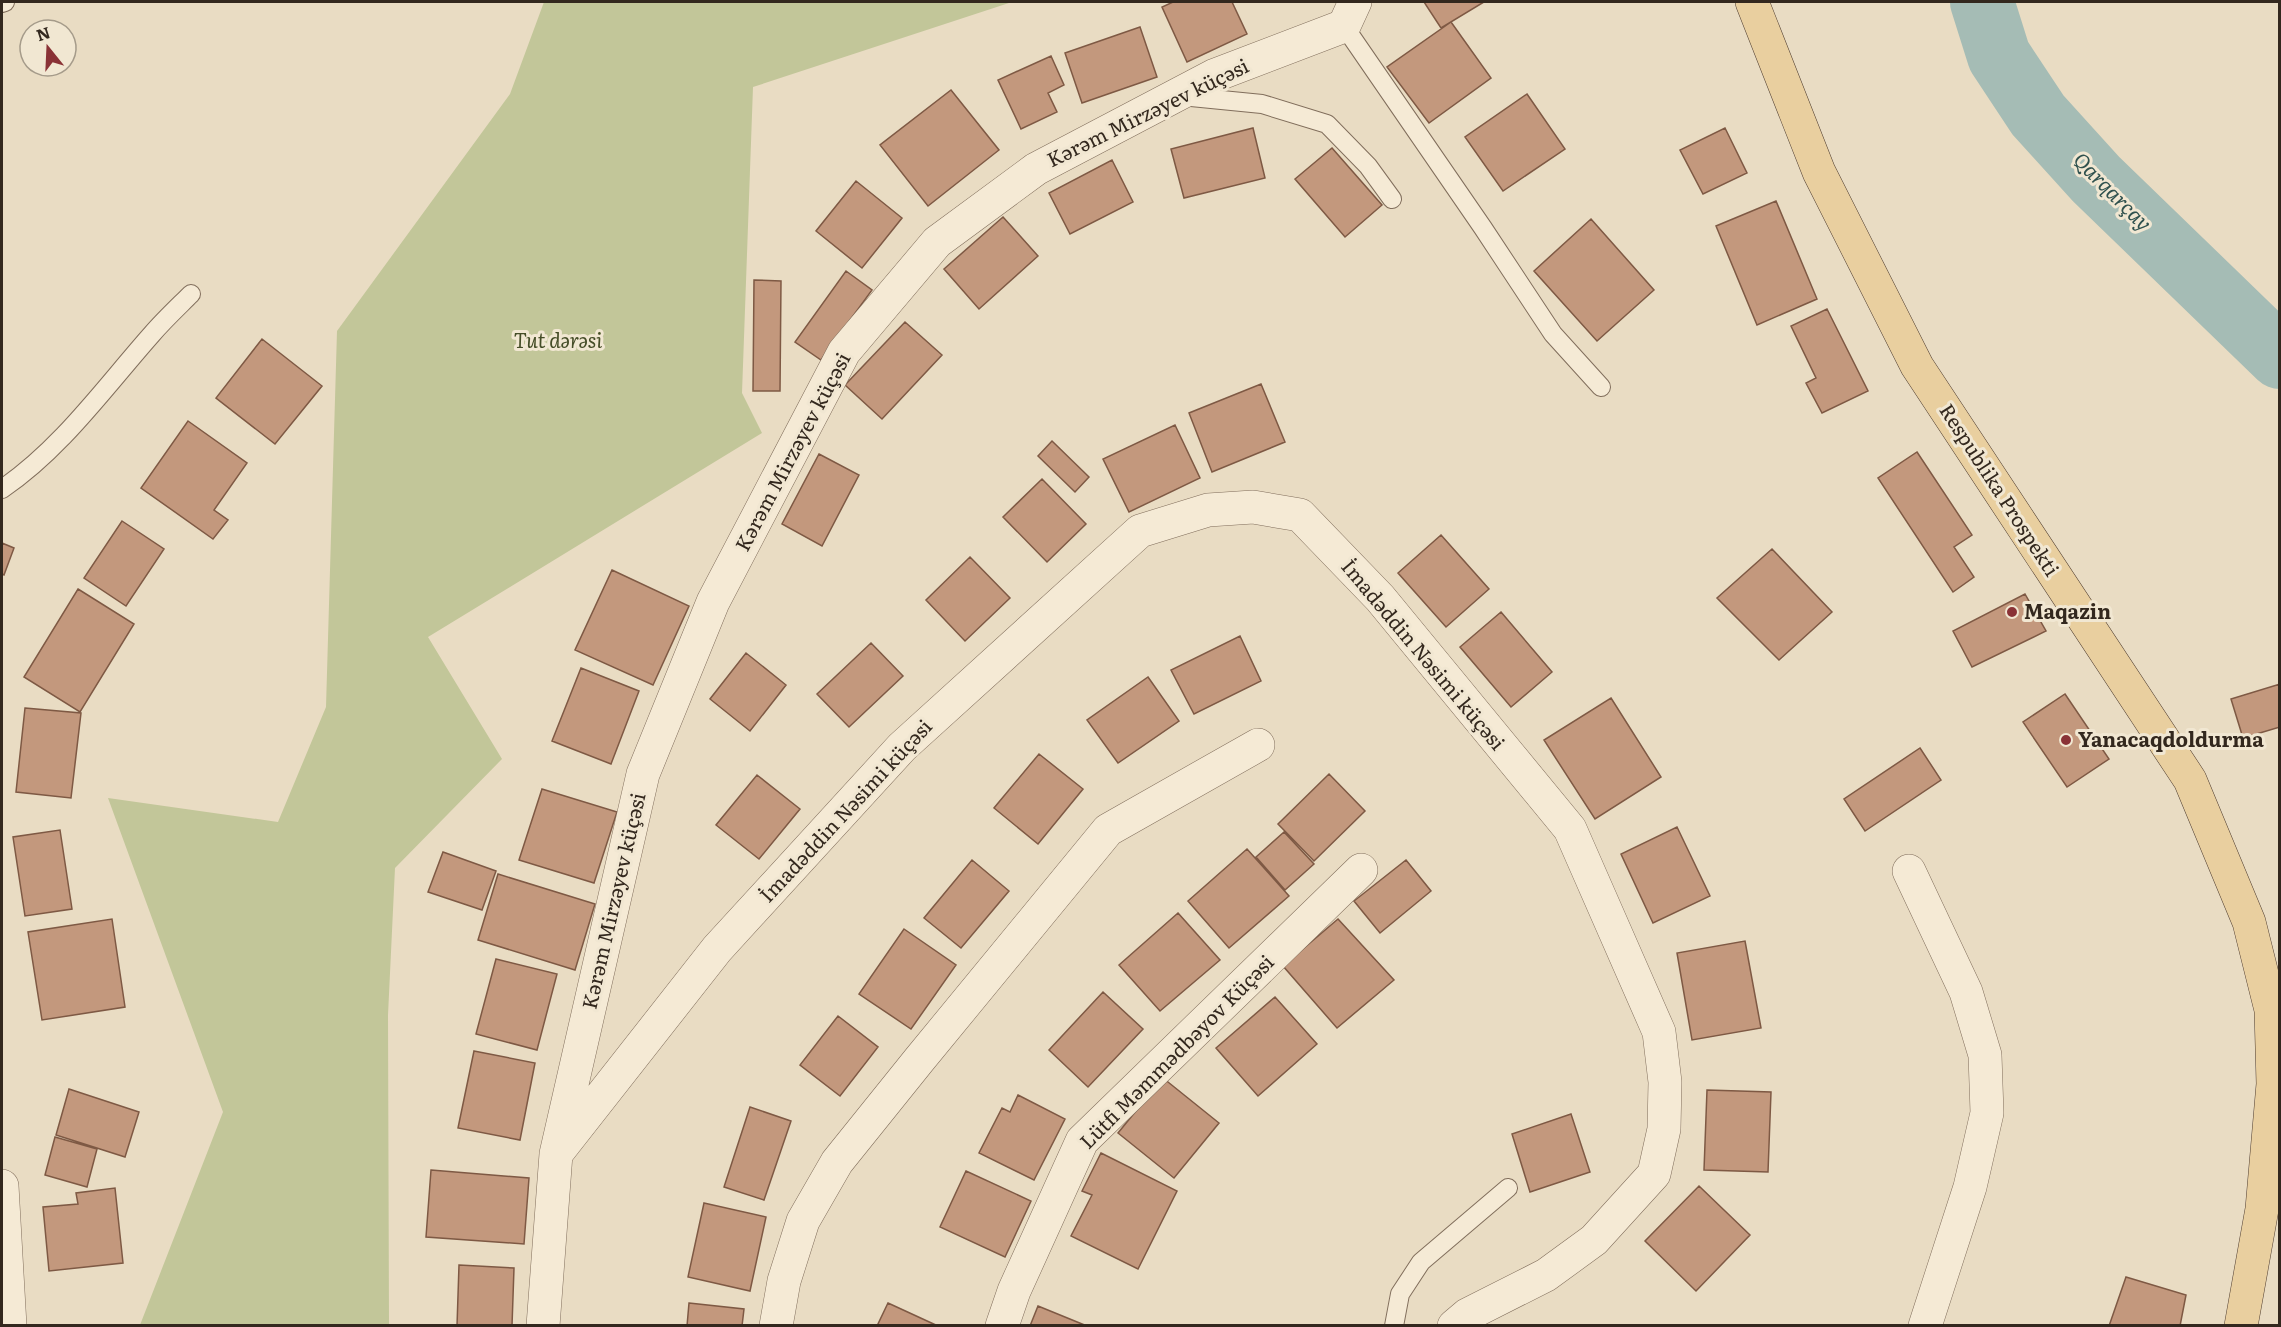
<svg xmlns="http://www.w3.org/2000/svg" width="2281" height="1327" font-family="Literata,serif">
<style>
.green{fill:#c2c699}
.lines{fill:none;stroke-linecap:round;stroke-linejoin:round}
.river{stroke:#a5bcb5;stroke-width:64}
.building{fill:#c3987d;stroke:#7e5944;stroke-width:1.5}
.service-casing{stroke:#816e5c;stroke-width:20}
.minor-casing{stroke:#816e5c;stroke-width:34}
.primary-casing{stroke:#4f3d30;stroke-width:34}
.service{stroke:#f5ead5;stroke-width:18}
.minor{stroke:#f5ead5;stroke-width:33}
.primary{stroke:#e9cf9f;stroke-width:33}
.poi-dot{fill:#8a3236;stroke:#f1e7d2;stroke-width:2}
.labels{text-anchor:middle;stroke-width:6;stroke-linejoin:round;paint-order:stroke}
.street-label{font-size:20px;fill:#33281e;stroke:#f1e7d2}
.park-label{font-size:20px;font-style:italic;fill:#454d27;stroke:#f1e7d2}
.poi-label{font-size:20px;font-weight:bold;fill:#33281e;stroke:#f1e7d2;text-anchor:start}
.water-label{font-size:21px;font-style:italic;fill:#2f514e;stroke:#f1e7d2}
</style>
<rect width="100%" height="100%" fill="#e9dcc3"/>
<path class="green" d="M544,2H1012L753,87L742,393L762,433L428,637L502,759L395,868L388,1015L389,1325H140L223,1112L108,798L278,822L326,707L337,331L510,94Z"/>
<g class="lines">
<path class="river" d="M1982,2L1999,56L2038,115L2096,179L2280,357"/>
</g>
<path class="building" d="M1173,2H1232L1247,34L1187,62L1162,7Z
M1424,2H1484L1441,28Z
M1451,22L1491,78L1429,123L1387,67Z
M1140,27L1157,77L1082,103L1065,53Z
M1051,56L1064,85L1048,93L1057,112L1021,129L998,80Z
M951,90L999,150L928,206L880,145Z
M1527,94L1565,149L1503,191L1465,137Z
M1253,128L1265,178L1184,198L1171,149Z
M1725,128L1747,173L1703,194L1680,150Z
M1332,148L1382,205L1345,237L1295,179Z
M1112,160L1133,202L1070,234L1049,193Z
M856,181L902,218L862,268L816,231Z
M1776,201L1817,299L1757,325L1716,226Z
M1003,217L1038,256L979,309L944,269Z
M1591,219L1654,290L1597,341L1534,271Z
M846,271L872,290L821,360L795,342Z
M754,280L781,281L780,391H753Z
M1827,309L1868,391L1822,413L1806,383L1816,378L1791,326Z
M905,322L942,355L882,419L845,385Z
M262,339L322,386L275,444L216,398Z
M1261,384L1285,442L1212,472L1189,413Z
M188,421L247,463L214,510L228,520L213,539L141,488Z
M1175,425L1200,478L1129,512L1103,459Z
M1052,441L1089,477L1075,492L1038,456Z
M1917,452L1972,535L1954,547L1974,577L1953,592L1878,478Z
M819,454L859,475L822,546L782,524Z
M1042,479L1086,524L1047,562L1003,517Z
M122,521L164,549L126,606L84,578Z
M1441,535L1489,589L1446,627L1398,573Z
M2,543L14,548L4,575L2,574Z
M1772,549L1832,612L1779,660L1717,598Z
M970,557L1010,598L965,641L926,600Z
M612,570L689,606L653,685L575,650Z
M78,589L134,624L80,712L24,677Z
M2025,594L2046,631L1972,667L1953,631Z
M1501,612L1552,672L1511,707L1460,647Z
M1240,636L1261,681L1194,714L1171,670Z
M871,643L903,676L849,727L817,694Z
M746,653L786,685L750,731L710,699Z
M581,668L639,691L611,764L552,741Z
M1148,677L1179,721L1118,763L1087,720Z
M2280,684V727L2243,738L2231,699Z
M2065,694L2109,759L2067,787L2023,722Z
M1611,698L1661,777L1595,819L1544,740Z
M25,708L81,713L71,798L16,792Z
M1920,748L1941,780L1865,831L1844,799Z
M1039,754L1083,789L1038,844L994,808Z
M1329,774L1365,811L1314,861L1278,824Z
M757,775L800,809L759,859L716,825Z
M542,789L617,812L594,883L519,860Z
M1677,827L1710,896L1653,923L1621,854Z
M60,830L72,909L25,916L13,837Z
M1284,832L1314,864L1285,890L1256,857Z
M1247,849L1289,896L1229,948L1188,901Z
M443,852L496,871L482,910L428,892Z
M972,860L1009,891L961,948L924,918Z
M1406,860L1431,891L1380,933L1354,901Z
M498,874L595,904L575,970L478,940Z
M1178,913L1220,960L1160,1011L1119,965Z
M112,919L125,1007L42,1020L28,932Z
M1338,919L1394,980L1337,1028L1283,966Z
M904,929L956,965L911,1029L859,994Z
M1745,941L1761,1028L1692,1040L1677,953Z
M496,959L557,974L537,1050L476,1034Z
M1103,992L1143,1029L1088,1087L1049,1050Z
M1275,997L1317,1044L1258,1096L1216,1048Z
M838,1016L878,1047L840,1096L800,1065Z
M474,1051L535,1063L520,1140L458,1128Z
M1163,1078L1219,1123L1174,1178L1118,1133Z
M69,1089L139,1112L125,1157L56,1135Z
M1707,1090L1771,1092L1768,1172L1704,1170Z
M1018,1095L1065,1119L1034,1180L979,1153L1002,1108L1010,1112Z
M750,1107L791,1121L764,1200L724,1187Z
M1571,1114L1590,1172L1530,1192L1512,1134Z
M55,1137L97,1149L87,1187L45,1175Z
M1101,1153L1177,1191L1138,1269L1071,1236L1092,1195L1082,1191Z
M431,1170L529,1178L524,1244L426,1237Z
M966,1171L1031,1201L1005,1257L940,1227Z
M1699,1186L1750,1235L1696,1291L1645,1241Z
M115,1188L123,1263L49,1271L43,1207L78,1204L76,1193Z
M704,1203L766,1217L750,1291L688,1277Z
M459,1265L514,1268L512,1326H457Z
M2126,1277L2186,1295L2180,1326H2109Z
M689,1303L744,1309L742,1326H687Z
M888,1303L938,1326H877Z
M1038,1306L1087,1326H1030Z"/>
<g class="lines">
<g class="service-casing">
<path id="service" d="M2,3L5,2
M1344,26L1483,228L1553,334L1601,387
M1181,96L1262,104L1327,124L1368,166L1392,199
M2,489C61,449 105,387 152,334C164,320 178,307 191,294
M1394,1326L1400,1294L1421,1262L1508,1188"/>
</g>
<g class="minor-casing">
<path id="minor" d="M1909,871L1966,992L1985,1055L1987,1113L1970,1187L1925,1326
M556,1154L717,949L902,747L1140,531L1208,510L1253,507L1300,515L1380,598L1570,829L1659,1032L1665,1082L1664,1129L1654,1174L1594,1240L1546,1275L1467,1315L1454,1326
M2,1186L10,1326
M543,1326L556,1154L643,774L713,602L844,352L937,242L1036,169L1213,76L1344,26L1355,2
M776,1326L784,1281L803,1221L837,1162L919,1060L1108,830L1258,745
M1002,1326L1014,1291L1082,1141L1361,870"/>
</g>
<g class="primary-casing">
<path id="primary" d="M1752,2L1819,172L1917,366L2190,780L2249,922L2271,1010L2273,1084L2262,1209L2241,1326"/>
</g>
<use href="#service" class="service"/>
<use href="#minor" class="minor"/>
<use href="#primary" class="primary"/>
</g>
<g class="poi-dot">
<circle cx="2012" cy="612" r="6"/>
<circle cx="2066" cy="740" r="6"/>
</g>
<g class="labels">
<g class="street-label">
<text transform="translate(1148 113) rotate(-26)" y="7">Kərəm Mirzəyev küçəsi</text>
<text transform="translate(793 452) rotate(-62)" y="7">Kərəm Mirzəyev küçəsi</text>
<text transform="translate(1999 490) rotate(57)" y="7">Respublika Prospekti</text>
<text transform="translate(1423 655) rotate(50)" y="7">İmadəddin Nəsimi küçəsi</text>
<text transform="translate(846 811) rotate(-47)" y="7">İmadəddin Nəsimi küçəsi</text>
<text transform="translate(614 901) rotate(-77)" y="7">Kərəm Mirzəyev küçəsi</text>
<text transform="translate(1177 1052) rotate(-45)" y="7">Lütfi Məmmədbəyov Küçəsi</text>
</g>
<g class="park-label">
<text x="558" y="348">Tut dərəsi</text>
</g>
<g class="poi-label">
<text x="2024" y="619">Maqazin</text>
<text x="2078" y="747">Yanacaqdoldurma</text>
</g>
<g class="water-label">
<text transform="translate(2112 192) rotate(45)" y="7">Qarqarçay</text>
</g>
</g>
<rect width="2281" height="1327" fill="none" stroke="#33281e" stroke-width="6"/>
<g transform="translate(48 48) rotate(342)"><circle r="28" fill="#f1e7d2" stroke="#a59b8a" stroke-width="1.5"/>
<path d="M0-4.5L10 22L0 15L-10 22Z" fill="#8a3236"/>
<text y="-9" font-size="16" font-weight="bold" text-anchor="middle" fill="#33281e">N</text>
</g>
</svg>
